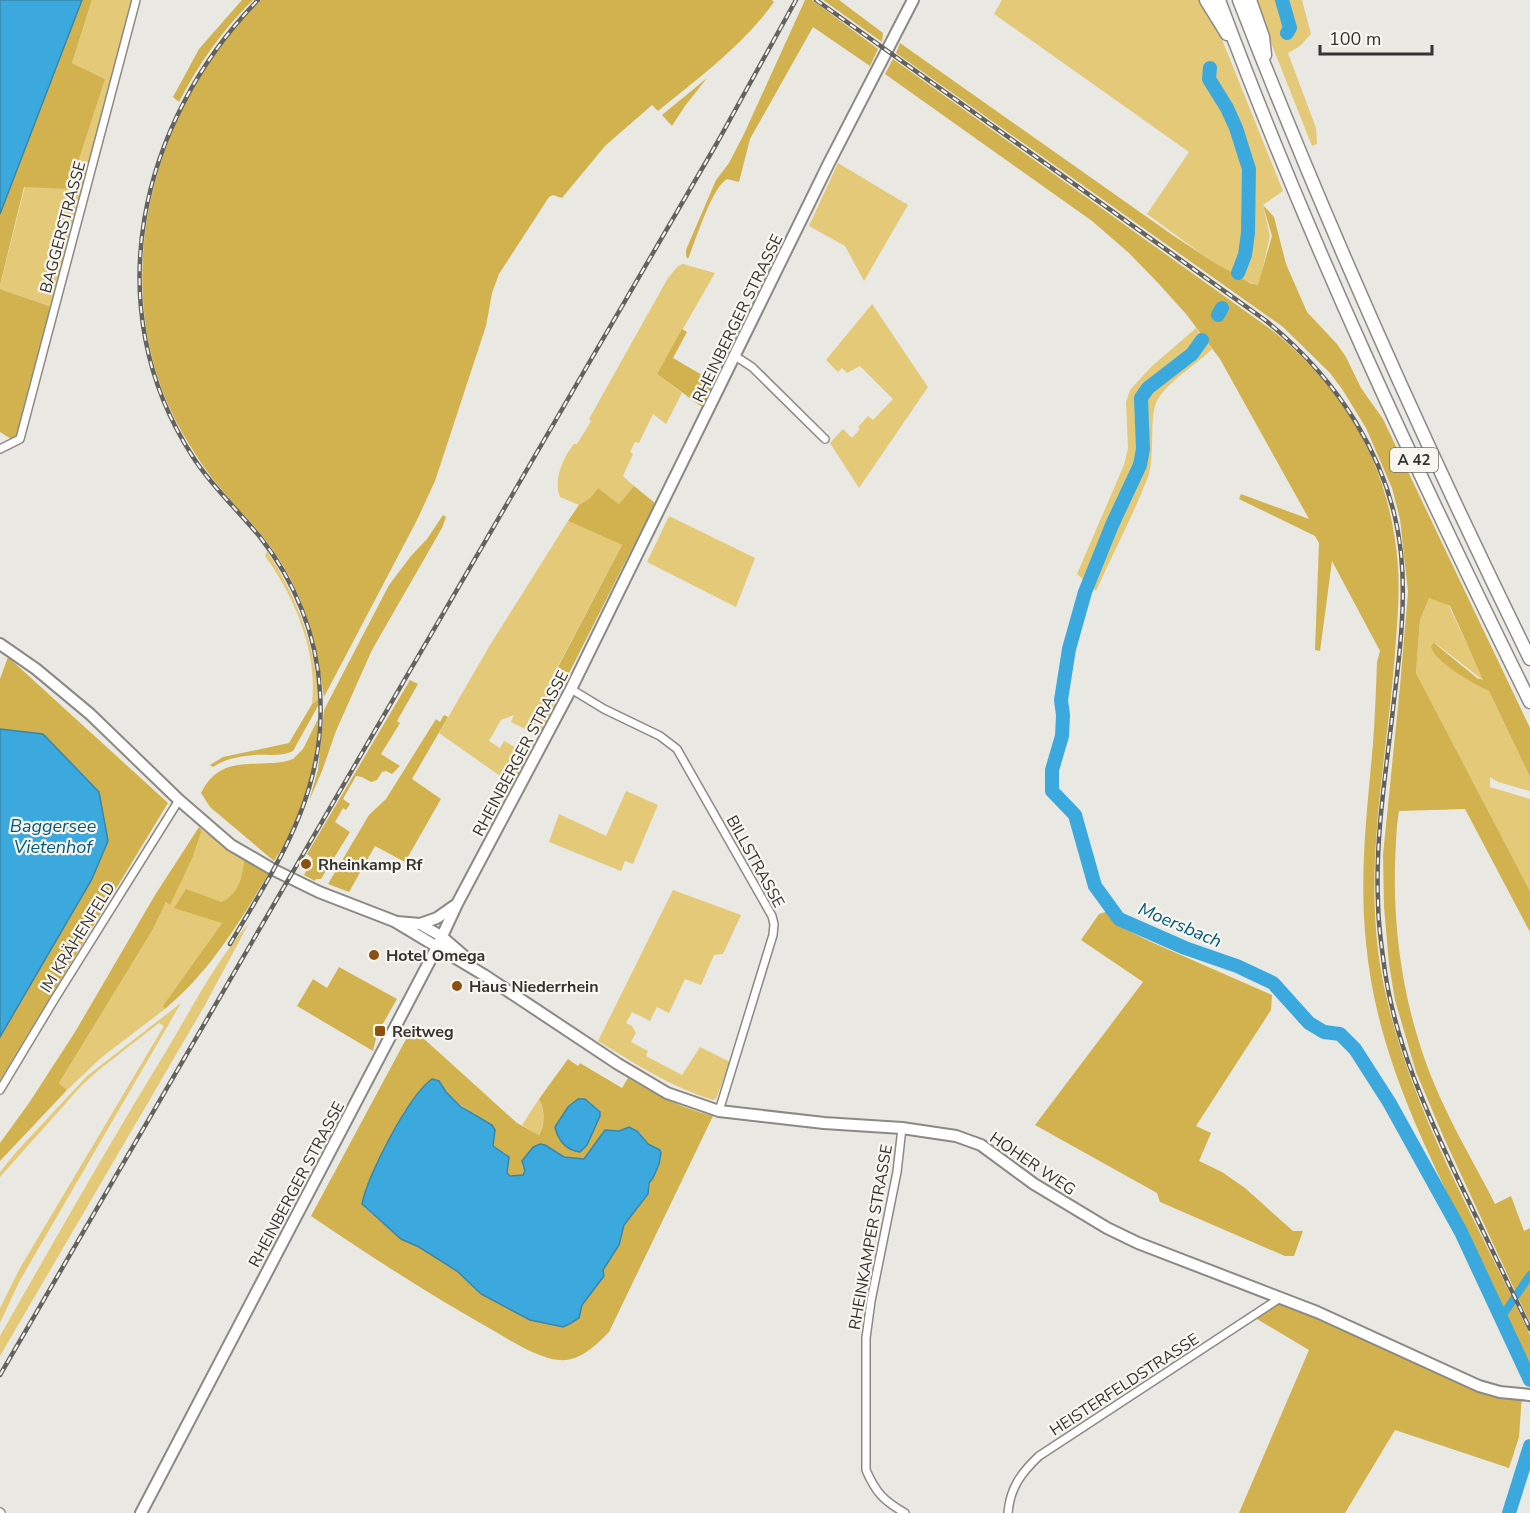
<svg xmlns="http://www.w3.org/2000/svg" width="1530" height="1513" font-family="'Nunito Sans',sans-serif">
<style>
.green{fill:#e4c978}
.forest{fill:#d2b24e;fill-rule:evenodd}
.water{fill:#3ba9de;stroke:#3986aa;stroke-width:1.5}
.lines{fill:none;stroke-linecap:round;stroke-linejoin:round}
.canal{stroke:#3ba9de;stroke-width:8}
.river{stroke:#3ba9de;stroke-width:14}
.minor-casing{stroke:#8b8984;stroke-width:10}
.secondary-casing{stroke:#8b8984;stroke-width:14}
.motorway-casing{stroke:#8b8984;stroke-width:15}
.minor{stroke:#fff;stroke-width:7}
.secondary{stroke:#fff;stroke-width:10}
.motorway{stroke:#fff;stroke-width:12}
.rail-casing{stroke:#63625f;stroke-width:4.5}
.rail{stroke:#f8f6ef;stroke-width:2;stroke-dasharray:7;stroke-linecap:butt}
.poi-dot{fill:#8c5010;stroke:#f8f6ef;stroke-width:2}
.labels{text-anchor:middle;stroke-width:4.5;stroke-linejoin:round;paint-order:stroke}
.shield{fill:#f8f6ef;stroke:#6f6e6a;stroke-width:1.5}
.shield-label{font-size:15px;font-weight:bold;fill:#343331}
.street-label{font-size:16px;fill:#343331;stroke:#f8f6ef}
.poi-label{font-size:16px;font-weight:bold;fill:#343331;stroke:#f8f6ef;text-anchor:start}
.water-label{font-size:18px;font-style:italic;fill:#005a7d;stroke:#f8f6ef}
</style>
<rect width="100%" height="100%" fill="#eae8e2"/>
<path class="green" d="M92,0H132L52,307L0,289V285L25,186L105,79L72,63Z
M1002,0H1201L1219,32L1283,191L1263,205L1270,236L1259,285C1230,279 1173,232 1147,214L1189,152L994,14Z
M1254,0H1302L1311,34L1300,46L1288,53L1316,128L1317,144L1312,146Z
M838,163L908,205L864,281L845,246L809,226Z
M683,264L715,273L657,374L682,393L666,424L653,414L639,443L635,442L630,452L633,454L623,476L634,486L619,504L598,488L590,498L579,505L560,497C553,481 563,457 574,444H577L591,421L589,419L668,278L678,266Z
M872,304L928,387L859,488L830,443L843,429L852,438L860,429L858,427L868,416L873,420L893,399L860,366L847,373L842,368L838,372L826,360Z
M1196,328L1212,349C1196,365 1169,381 1158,399C1148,415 1156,454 1148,477C1133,516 1113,553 1096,591L1077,574L1124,465L1128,448L1126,402L1130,390L1151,367Z
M669,516L755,558L736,607L647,562Z
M568,521L622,545L548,685L559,693L539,736L511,722L514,715L501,720L489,741L500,748L504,741L529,755L513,785L439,733L490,645Z
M267,551C297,597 315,645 319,699L312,704C318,652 295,597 265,556Z
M1429,597L1449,606L1484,681L1435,643L1477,685L1489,691L1530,777V791L1498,782L1490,777V787L1530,799V891L1416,673L1420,620Z
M626,791L658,805L633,864L625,861L621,871L549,842L559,814L606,836Z
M202,830L244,860C242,878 239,895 221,902L222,923L164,1006L165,1009L102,1057L67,1090L59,1083L152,931L166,902L170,904L192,859Z
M673,890L741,915L723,954L714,955L701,985L685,979L669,1013L657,1007L650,1021L632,1012L626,1023L632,1026L636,1033L631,1042L648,1051L646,1056L682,1075L700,1047L730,1062L716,1099L713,1100C671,1087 635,1064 598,1041Z
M249,923L205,1005L0,1356V1336C54,1241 108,1146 165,1053C191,1010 215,962 249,923Z
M181,1003L19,1282L0,1323V1308L20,1268L164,1026L159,1023L100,1069L82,1085L0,1177V1172L17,1151L87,1076Z
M539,1099C545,1108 544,1126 539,1135L522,1125Z"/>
<path class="forest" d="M82,0H92L72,63L105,79L69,189L24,187L0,285V214Z
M242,0H253C223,29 198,65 179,102L173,97L199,49Z
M261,0H772L774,2C743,46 699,77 658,111L652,105L605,146L562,198L553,195L549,197L499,274L492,293L486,326L435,481L417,520L324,697C315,634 304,590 264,538C251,521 235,507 222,490C207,473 195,454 183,434C102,294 149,108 261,0Z
M805,0H812L878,49L870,66L813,27L750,139L739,182L727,179C712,187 695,242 688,259L686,256V250L716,180L729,163L744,134Z
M823,0H839L883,33L882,42Z
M900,43L1171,234L1215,263L1250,283L1258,285L1272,236L1263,205L1274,217L1286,264L1307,312L1337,344L1346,357L1361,388L1383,419L1530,728V777L1489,691C1475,685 1433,661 1431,646L1434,643L1477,678L1483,680L1450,606L1429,598L1420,620L1416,673L1530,891V932L1465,809L1399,811C1396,828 1396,847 1395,865C1393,950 1409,1034 1446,1110C1461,1142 1479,1172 1495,1204L1511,1196L1524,1231L1530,1228V1323L1444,1138L1416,1072L1395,1000L1389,964L1384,907L1383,855L1400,686L1408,592L1400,519L1392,488L1366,428L1342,389L1330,373L1283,327L896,53Z
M893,59L1273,331C1348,393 1391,469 1398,567C1400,596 1397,625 1395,653C1387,762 1362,867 1382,976C1406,1103 1476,1219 1530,1335V1365C1504,1312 1479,1259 1453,1205C1412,1120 1375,1039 1366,943C1359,874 1367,812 1373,744C1375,716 1376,689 1377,662L1380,651L1332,561L1320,651L1315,650L1319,543L1315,536L1239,499L1241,494L1309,519L1220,359L1186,314L1159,284L1129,253L1092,221L885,74Z
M707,78L685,106L672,126L662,115Z
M0,289L52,307L16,442L0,432Z
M682,329L687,332L673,358L714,382L702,407L657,374Z
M634,486L655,503L559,693L548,686L622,545L568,521L579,505L590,498L598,488L619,504Z
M443,515L446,517L442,528L372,650L336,731L322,771L309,801L318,770L324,710L389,585L411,556L427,539Z
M8,657L168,803L0,1080V1037L92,879L108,841L99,792L43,734L0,729V679Z
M410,680L418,684L397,721L400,723L381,754L400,766L392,774L386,771L382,772L377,780L371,782L362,777L356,776L343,799L350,804L346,810L343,808L335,822L350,832L321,879H316L315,881L304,875L313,859L307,854Z
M319,699L318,706L293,751C281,757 267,754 254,755C240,756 225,759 213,767L210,765L223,757L289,743L312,704Z
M444,715L448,717L412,779L441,799L405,862L375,846L349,892L328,884L369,815L386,799L436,719L440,722Z
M318,719C317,767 302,821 274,861L210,807L201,793C222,750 260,771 293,759L303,749Z
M199,827L202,830L192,859L170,905L166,902L152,931L59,1083L67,1090L0,1161V1143L29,1103L75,1032L155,895Z
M244,860L269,873C238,924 212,969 165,1009L163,1006L222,923L174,908L186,889L221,902C239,894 242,878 244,860Z
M1106,912L1123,928L1149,941L1272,995L1271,1010L1196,1126L1211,1133L1199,1161L1222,1172L1245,1188L1293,1231H1303L1294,1256H1285L1160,1202L1157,1193L1035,1125L1143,982L1081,940L1099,914Z
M339,967L397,999L377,1034L373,1051L297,1006L313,979L327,988Z
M412,1028L517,1123L539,1135C545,1126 545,1108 539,1099L568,1059L578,1066L580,1063L622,1088L628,1078C656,1095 681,1108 713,1116L609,1332C596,1345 580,1362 559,1360C537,1358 508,1339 489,1328C428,1294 369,1255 311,1216ZM442,1085C455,1108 478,1113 495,1130L493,1146L495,1149L505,1153L507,1173L510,1176L523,1175L525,1171L522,1164L527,1154L532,1150L568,1158L584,1159L608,1130C619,1131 626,1128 637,1131C640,1134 642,1139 646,1142C652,1147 657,1147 661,1153L653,1178L649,1183V1190L624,1225L622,1233L603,1270L604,1276L582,1305L579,1318L571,1323L563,1327L530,1320L481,1294L457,1271L419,1247L401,1239L365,1208L366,1188L389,1140L404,1112L422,1090ZM585,1099L598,1110L600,1116L587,1145L583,1150L559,1139L555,1127Z
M1280,1298L1479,1386L1522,1395L1519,1437L1509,1468L1395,1430L1345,1513H1239L1309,1350L1252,1316Z"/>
<path class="water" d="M0,0H82L0,214Z
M0,729L43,734L99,792L108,841L92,879L0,1037Z
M432,1079L439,1081L446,1092L461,1107L492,1125L495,1130L493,1146L509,1157L507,1173L510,1176L523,1175L525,1171L522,1161L533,1147L540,1144L545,1145L564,1157L584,1159L605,1130L619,1131L629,1127L637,1131L648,1144L660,1150L661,1153L659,1164L653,1178L649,1183L648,1194L624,1225L619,1245L603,1270L604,1276L582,1305L579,1318L571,1323L563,1327L530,1320L481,1294L457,1271L419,1247L401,1239L362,1204C367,1176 409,1095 432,1079Z
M578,1099H585L600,1112V1116L587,1145L580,1152C566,1150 558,1140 555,1127L568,1107Z"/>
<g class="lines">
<path class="canal" d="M1501,1318L1530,1275"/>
<path class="river" d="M1282,0L1290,28L1287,33
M1210,68L1209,79L1227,108L1236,128L1249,169L1248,233L1245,255L1238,273
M1218,315L1222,308
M1202,340L1192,354L1148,388L1141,398L1143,449L1140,465L1112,525L1085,592L1069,649L1061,700L1063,715L1062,736L1052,770V791L1075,815L1095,886L1119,919L1185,948L1237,966L1273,983L1309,1023L1324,1032L1340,1034L1355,1049L1389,1102L1461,1232L1530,1380
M1509,1513L1530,1446"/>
<g class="minor-casing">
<path id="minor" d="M735,356L752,367L825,439
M0,449L20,439L136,0
M571,689L604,709L660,736L677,749L772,916L774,924L773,935L719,1111
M0,1090L54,1000L179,800
M902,1128L897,1172L871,1301L866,1338V1470C876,1493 884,1501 905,1513
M0,1512L1,1513
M1008,1513C1010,1488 1021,1473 1039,1456L1280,1298"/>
</g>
<g class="secondary-casing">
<path id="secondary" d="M0,644L36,669L90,714L179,800L231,845L274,870L319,892L394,921L484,975L618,1064L667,1093L719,1111L824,1123L902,1128L956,1136L981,1145L1034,1184L1107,1228L1138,1243L1317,1312L1479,1386L1500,1392L1530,1395
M397,922L420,924L441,936L471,962
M420,924L437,918L454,906
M141,1513L437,947L457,904L571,689L829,163L913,0"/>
</g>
<g class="motorway-casing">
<path id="motorway" d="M1206,0L1227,34
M1219,0C1308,240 1417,473 1530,702
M1239,0C1326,224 1424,443 1530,659
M1250,0L1263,37L1265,55"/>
</g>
<use href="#minor" class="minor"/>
<use href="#secondary" class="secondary"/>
<use href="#motorway" class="motorway"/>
<g class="rail-casing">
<path id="rail" d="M816,0L1265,320C1337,378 1391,459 1401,553C1406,602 1400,652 1394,700C1387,766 1375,835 1378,901C1378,925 1382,949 1385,972C1396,1044 1426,1111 1457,1177C1481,1228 1506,1278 1530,1329
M230,944C278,863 327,791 320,692C317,636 295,581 260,537C238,510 212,487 193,457C96,308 139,122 258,0
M0,1375L717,143L796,0"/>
</g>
<use href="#rail" class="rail"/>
</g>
<g class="poi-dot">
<circle cx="306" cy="864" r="6"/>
<circle cx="374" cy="955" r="6"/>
<circle cx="457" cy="986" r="6"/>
<rect x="374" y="1025" width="12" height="12" rx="3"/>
</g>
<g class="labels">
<rect class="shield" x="1390" y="448" width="48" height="24" rx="4.5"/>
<g class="shield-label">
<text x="1414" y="465">A 42</text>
</g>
<g class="street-label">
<text transform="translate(62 227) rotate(-75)" y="6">BAGGERSTRASSE</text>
<text transform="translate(737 318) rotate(-64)" y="6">RHEINBERGER STRASSE</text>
<text transform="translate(520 753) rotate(-62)" y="6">RHEINBERGER STRASSE</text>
<text transform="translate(756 861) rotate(61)" y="6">BILLSTRASSE</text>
<text transform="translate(77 937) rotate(-58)" y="6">IM KRÄHENFELD</text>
<text transform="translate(1033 1163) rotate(34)" y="6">HOHER WEG</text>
<text transform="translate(296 1184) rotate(-62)" y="6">RHEINBERGER STRASSE</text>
<text transform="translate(870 1237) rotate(-80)" y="6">RHEINKAMPER STRASSE</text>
<text transform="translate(1124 1384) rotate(-33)" y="6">HEISTERFELDSTRASSE</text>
</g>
<g class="poi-label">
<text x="318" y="870">Rheinkamp Rf</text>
<text x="386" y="961">Hotel Omega</text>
<text x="469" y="992">Haus Niederrhein</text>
<text x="392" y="1037">Reitweg</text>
</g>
<g class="water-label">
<text x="53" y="832">Baggersee<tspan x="53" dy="21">Vietenhof</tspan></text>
<text transform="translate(1180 925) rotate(23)" y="6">Moersbach</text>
</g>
</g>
<path d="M1320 45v9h112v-9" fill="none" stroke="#343331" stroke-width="3"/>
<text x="1329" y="45" font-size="18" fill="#343331" stroke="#f8f6ef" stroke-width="4.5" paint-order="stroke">100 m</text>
</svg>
